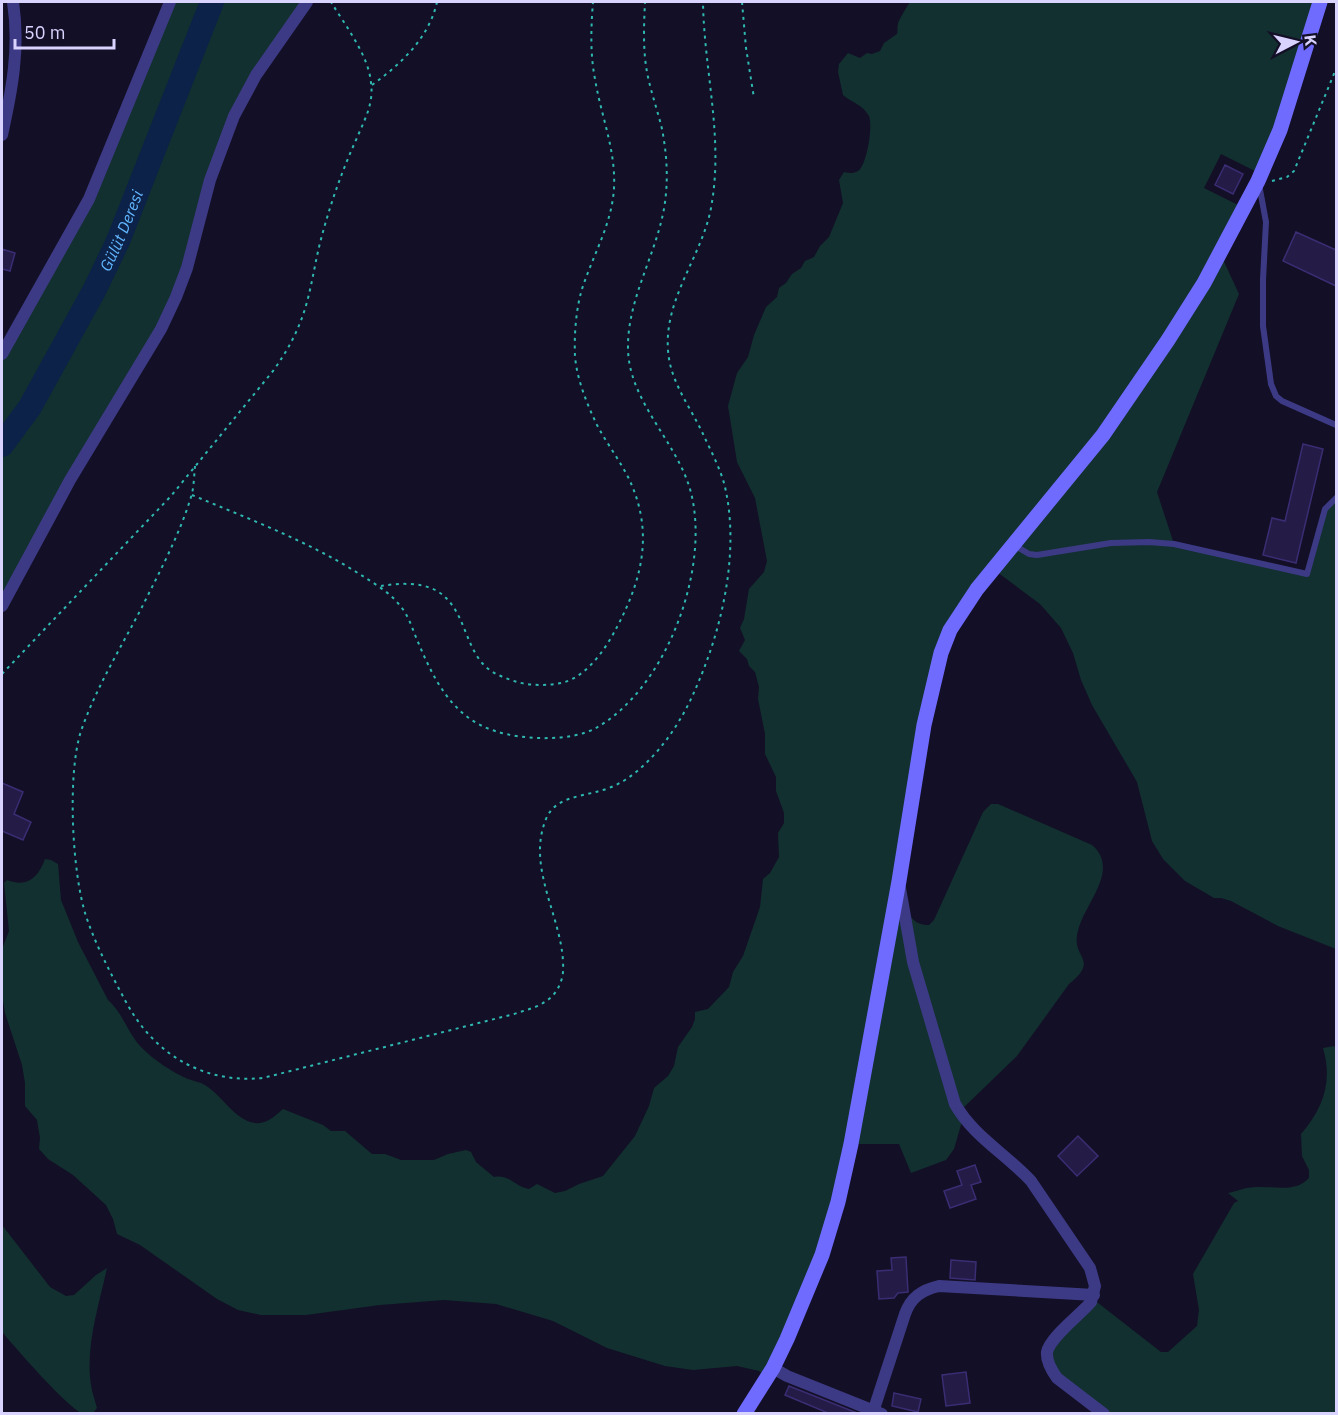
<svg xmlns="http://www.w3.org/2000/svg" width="1338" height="1415" font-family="'IBM Plex Sans',sans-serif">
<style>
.green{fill:#12302f}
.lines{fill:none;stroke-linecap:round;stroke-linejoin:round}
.river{stroke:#0c2248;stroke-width:24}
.building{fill:#241b47;stroke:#3b2d73;stroke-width:1.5}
.path{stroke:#2fb8b0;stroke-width:2;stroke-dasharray:3 4.5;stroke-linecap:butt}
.lane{stroke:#3d3a85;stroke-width:6}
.street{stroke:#3d3a85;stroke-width:12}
.secondary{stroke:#6f6bff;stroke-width:15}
.labels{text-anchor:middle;stroke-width:4.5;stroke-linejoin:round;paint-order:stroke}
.water-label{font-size:16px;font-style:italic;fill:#62b6ff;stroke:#130f26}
</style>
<rect width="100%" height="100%" fill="#130f26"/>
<path class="green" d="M170,2H307L234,116L176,297L2,606V354L60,253Z
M910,2H1320L1261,174L1221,154L1204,188L1244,208L1220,253L1239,294L1157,492L1174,544L1306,574L1325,509L1336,498V949L1278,926L1231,901L1221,898H1214L1185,881L1163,859L1152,841L1137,782L1092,705L1081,680L1073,653L1061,628L1040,604L993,569L950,630L899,880C904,898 905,926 929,925L934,920L983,812L991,804H998L1092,845C1121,870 1084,904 1078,931C1070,959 1101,958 1069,984L1017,1056L960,1111L963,1118L954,1149L946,1160L911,1173L899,1144H851L838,1202L767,1378L759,1371L737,1366L693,1370L665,1366L607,1348L553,1321L496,1304L444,1300L380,1305L306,1315H261L238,1310L217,1299L140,1245L117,1234L113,1219L106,1205L73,1175L48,1159L39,1149L40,1138L37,1120L25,1106V1083L22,1065L5,1013L2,994V949L9,931L4,883L7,880C27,888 38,878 45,859L51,860L58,864L61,900L78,942L108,1000C123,1013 128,1034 142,1048C154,1060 172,1072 188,1079C193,1081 200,1082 205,1085C223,1096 234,1120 255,1123C266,1125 276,1115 283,1109L323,1125L331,1131H345L372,1154H385L401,1160H434L448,1154L466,1150L471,1152L476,1162L494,1177C510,1174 515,1187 529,1189L537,1184L555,1193L565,1191L579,1184L603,1176L635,1136L649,1106L654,1088L668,1076L674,1066L678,1047L692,1027L695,1019V1012L708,1009L729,987L733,972L743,956L760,907L763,879L770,873L779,857L778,833L784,823V813L776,791V777L765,754V734L758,699L759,687L755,672L749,666L747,659L739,651L745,640L740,628L744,619L749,589L764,572L767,561L755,498L737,462L728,406L737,373L748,357L754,335L766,307L777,297L779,288L786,283L792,274L801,268L805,261L814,257L820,246L829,237L843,203L839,180L844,172C849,173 853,174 858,171C867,165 873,126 869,116C863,105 851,102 843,95L838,72L839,64L848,53L860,58L867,53L872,54L880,51L884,43L897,34C898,31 897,27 898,24C898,21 908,5 910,2Z
M1334,1046L1336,1048V1413H1104L1057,1378L1050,1345L1093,1299L1161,1352H1168L1197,1326L1199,1310L1193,1274L1234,1203L1238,1201L1228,1193C1238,1191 1246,1187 1257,1187C1275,1186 1295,1193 1309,1178V1170L1302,1156L1301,1134C1323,1108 1333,1082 1323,1048Z
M2,1225L50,1287L66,1296L74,1295L96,1275L107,1268C99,1305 85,1347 91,1385C92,1393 95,1400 97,1408L93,1413C90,1413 87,1414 84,1414C69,1410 15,1347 2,1332Z"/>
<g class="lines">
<path class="river" id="s1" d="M2,445L30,407L95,289L118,241L212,2"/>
</g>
<path class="building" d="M1225,165L1243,174L1233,194L1215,185Z
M1296,232L1336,250V286L1283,261Z
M2,249L15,253L10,271L2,269Z
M1303,444L1323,449L1296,563L1263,555L1272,518L1285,521Z
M2,783L23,792L14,814L31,822L23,840L2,831Z
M1078,1136L1098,1156L1077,1176L1058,1156Z
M975,1165L981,1182L971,1185L976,1199L950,1208L944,1191L962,1185L957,1171Z
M906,1257L908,1292L898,1293L894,1298L879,1299L877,1271L892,1270L891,1258Z
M951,1260L976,1262L975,1280L950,1278Z
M966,1372L970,1403L946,1406L942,1375Z
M789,1386L857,1413H858H828L785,1395Z
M894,1393L921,1399L918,1412L892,1406Z"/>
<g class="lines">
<path class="path" d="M742,2L746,48L754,98
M372,85C401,64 429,38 437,2
M1272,181L1287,177L1294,171L1336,69
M195,466C194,476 194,488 191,497C179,536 159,573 141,609C120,649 96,688 81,731C67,774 72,873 86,916C96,946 111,974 126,1002C154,1054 203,1084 263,1078L514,1014C525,1010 537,1008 546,1001C556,995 562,983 563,972C566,922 525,870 546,819C555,797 580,797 599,791C608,789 617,785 625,780C656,760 681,723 695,690C722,630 740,552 725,487C721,470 711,451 703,434C690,406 670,382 668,350C664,296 705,253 712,202C723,135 704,69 703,2
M192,495C249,519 308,541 361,575C375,584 391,593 401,607C409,616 413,631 418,642C434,680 453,718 495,731C522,740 571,742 596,728C667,688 712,566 690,489C676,441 629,401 628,349C627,294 662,247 666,193C668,171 666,150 662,129C657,108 649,87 646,66C643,45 644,23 645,2
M381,586C398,583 422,582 437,591C464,607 464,643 483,664C492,674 505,678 517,682C532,686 550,686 565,682C589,674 606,648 617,627C644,576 654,528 627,475C618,458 606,442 597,425C587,404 577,380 575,356C574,335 576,309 582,289C593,255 612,224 614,188C616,150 601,116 595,79C590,54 591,27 593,2
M2,674L171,496L273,371C286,353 296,335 303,315C311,292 314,267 320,243C329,208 341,173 356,140C364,121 374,104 371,83C369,56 345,25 331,2"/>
<path class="lane" d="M1259,184L1266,222L1263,280V326L1271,384L1276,396L1282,401L1336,425
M1014,545L1029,554L1037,555L1111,543L1149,542L1174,544L1307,574L1325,509L1336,498"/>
<path class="street" d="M2,135C12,90 20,48 13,2
M2,354L89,199L170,2
M2,606L70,480L161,329L176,297L187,268L210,180L234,116L256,75L307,2
M900,888L913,962L955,1104C973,1136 1006,1154 1031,1181L1090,1268L1095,1286L1091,1302C1081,1314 1050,1337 1047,1352C1046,1361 1052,1371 1057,1378L1104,1414
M773,1368L787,1376L882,1414
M874,1409L905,1314C911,1297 922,1290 939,1286L1094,1295"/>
<path class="secondary" d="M744,1414L773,1368L787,1339L822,1255L838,1202L851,1144L899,881L924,725L941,653L950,630L977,589L1103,435L1168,340L1204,283L1258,181L1280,130L1320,2"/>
</g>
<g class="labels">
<g class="water-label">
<text dy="6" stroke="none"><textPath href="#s1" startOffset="246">Gülüt Deresi</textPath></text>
</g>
</g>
<rect width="1338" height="1415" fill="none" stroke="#d9d4ff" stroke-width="6"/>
<g transform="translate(1296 42) rotate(83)" stroke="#130f26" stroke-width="4.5" paint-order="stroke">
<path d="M0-4.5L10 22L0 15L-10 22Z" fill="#d9d4ff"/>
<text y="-9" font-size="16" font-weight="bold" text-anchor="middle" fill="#d9d4ff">K</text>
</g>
<path d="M15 39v9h99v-9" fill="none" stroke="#d9d4ff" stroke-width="3"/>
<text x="24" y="39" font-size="18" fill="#d9d4ff" stroke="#130f26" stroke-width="4.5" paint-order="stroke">50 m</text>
</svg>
